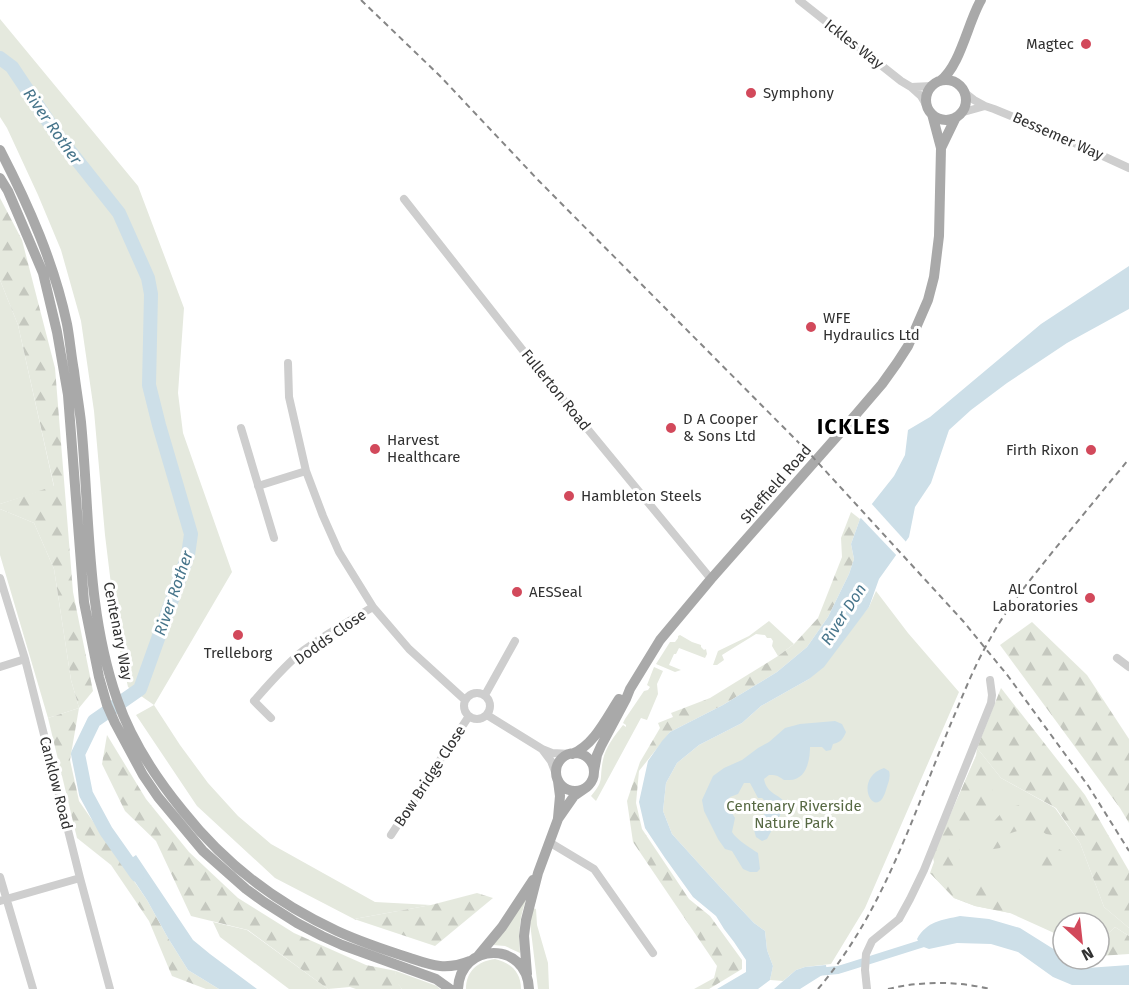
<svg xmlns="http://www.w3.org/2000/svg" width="1129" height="989" font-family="'Fira Sans',sans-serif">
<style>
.green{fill:#e5e9de}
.forest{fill:url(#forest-firs)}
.water{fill:#cddfe8}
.pier{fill:#fff}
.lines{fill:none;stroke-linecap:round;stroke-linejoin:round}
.canal{stroke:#cddfe8;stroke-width:8}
.river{stroke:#cddfe8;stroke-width:14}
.minor{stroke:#cecece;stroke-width:8}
.major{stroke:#a9a9a9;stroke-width:10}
.rail{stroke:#868686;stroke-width:2;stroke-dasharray:6 4.5;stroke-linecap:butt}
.poi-dot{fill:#d2495b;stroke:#fff;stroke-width:2}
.labels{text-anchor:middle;stroke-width:6;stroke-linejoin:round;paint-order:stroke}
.street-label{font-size:15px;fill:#313131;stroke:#fff}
.poi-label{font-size:15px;fill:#313131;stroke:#fff;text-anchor:start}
.park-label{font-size:15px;fill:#576943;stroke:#fff}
.water-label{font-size:16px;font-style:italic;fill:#47758b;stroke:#fff}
.district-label{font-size:21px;font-weight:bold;letter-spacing:1.5px;fill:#000;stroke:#fff}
</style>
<defs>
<pattern id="forest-firs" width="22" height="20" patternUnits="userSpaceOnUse" patternTransform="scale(1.5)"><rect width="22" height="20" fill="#e5e9de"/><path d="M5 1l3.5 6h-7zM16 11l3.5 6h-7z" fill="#c5c8bf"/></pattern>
</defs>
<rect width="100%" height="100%" fill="#fff"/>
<path class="green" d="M0,19L138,186L184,308L178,393L183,433L232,572L154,705L180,745L208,783L238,816L271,844L375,902L431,905L354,919L275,878L197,806L136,715L154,705L128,687L118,642L105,535L94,411L81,321L61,250L38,195L7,128L0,117Z
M0,280L18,325L54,487L0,504Z
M0,509L34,523L54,569L71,680L79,708L48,718L0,555Z
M876,591L908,633L959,692L865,908L831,964L805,967L796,970L783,981L770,980L773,966L767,950L765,931L754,923L721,888L672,834L663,811L666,783L677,763L699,745L742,723L761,706L809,679L869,607Z
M769,621L794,644L778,656L772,646L773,641L771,638H767L765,635L756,634L722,655L724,660L717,665H713L718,651L749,636Z
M680,635L692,642L701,645V647L704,650L706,649L707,654L705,658L679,648L676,654H674L669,665L681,670L675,672L656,664L670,642H675L678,638V636Z
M654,667L663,671L657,684L658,694L647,720L641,718L596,801L591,796C605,780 599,779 603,760C605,748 615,735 623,725L626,727V725L623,723L625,719L644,691L648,690L650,687L647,685Z
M977,748L1001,778L1055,808L1080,843L1104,907L1129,928V936L1115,927L1099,942V923H1063V937L1010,913L975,906L954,898L930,873L934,862L933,855L976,756Z
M527,897C519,918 519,931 520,953L505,946L493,945Z
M533,908L536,909L537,925L548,963L549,989H538L530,923Z
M213,922L247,930L328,989H289L220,937Z
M495,959C511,963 521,972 521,989H466C466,971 478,961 495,959Z
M396,971L437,986L440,989H402L394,979Z"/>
<path class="forest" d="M0,198L22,240L55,368L73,592L93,691L79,708L70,760L79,801L147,900L168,938L188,970L219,989H206L172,976L149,921L111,865L77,838L48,718L79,708L71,680L54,569L34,523L0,509V504L54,486L18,325L0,280Z
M851,512L860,519L851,544L854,559L849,574L828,617L807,647L777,672L723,705L670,732L639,771L636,803L642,829L689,899L710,916L742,960V969L709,989H694L714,978L717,966L633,842L627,801L640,762L660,728L658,723L673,717L671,713L710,698L778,656L794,644L818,618L842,557L841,538Z
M1032,622L1087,675L1129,739V823L1120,808L1000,645Z
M1001,688L1085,795L1129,871V928L1104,907L1080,843L1056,808L1001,778L977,748Z
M107,735L146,799L189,852L238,898L294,933L366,965L396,971L395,979L402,989H356L350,987L328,989L248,930L191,916L156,841L125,811L102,764Z
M976,756L986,770L993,785L991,799L961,843L957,859L959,864L949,875L962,885L978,883L992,894L1014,900L1010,913L975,906L954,898L930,873L940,874L941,867L934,862L933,855Z
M1026,803L1046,810L1058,828L1053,835L1046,834L1036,827L1020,830L1008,834L1000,848L987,850V829L1005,809Z
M1051,844L1067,854L1049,881L1024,858L1031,856H1045Z
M477,893L493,898L435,946L354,919L431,905Z
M1115,927L1129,936V954L1099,956V942Z"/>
<path class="water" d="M1129,266V309L1067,343L1007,383L971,410L949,430L931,483L915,507L909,537L879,579L869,607L824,667L809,679L761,706L742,723L699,745L677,763L666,783L663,811L672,834L721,888L754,923L765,931L767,950L773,966L770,980L758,989H717L746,972V960L734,942L724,929L716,916L693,897L665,858L645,828L639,802L648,761L662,741L670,732L723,705L777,672L807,647L828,617L849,574L854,559L851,544L860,519L894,476L905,455L908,430L930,417L1041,324Z
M835,721L842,724L846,732C843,739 841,742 833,744L831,750L826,751L822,747H810C810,761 806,781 788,780C780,780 786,780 779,777C777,775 772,775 769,775L764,779C767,795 779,793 786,804L767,839L762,841L756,837L754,830L767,810V803L762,798H758L750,783H744L738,794L730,797L727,802L729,808L735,818L732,832C736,839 750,848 758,853L760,869L757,872H750L743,869L732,851L725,849L718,839L704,811L702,800L713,776L724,768L742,760L758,748L769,742L785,728L800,724Z
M884,768L889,771C891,778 888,783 886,790C876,824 851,779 884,768Z
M136,855L193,940L210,954L257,989H219L188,970L168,938L147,900L123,864Z
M960,916L989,919L1020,928L1063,955V959H1068L1087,968L1129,965V985H1072L1053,977L1018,952L991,944L957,943L929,949L921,946L917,939C927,921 942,920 960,916Z
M826,965L827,972L800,989H774L796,970L805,967Z"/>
<path class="pier" d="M870,502L908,544L899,558L859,516Z"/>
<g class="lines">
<path class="canal" d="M817,972L838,970L851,966L927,942"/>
<path class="river" d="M0,58L12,67L58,136L119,213L148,278L151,294L149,385L159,425L191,534L188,555L140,689L94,721L78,754L86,794L106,831L137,875"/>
<path class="minor" d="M799,0L901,81L911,87
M985,106L994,109L1055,134L1129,168
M928,108L921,96L911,87L932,86
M960,113L985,106L974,100L965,93
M404,199L525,353L711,579
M288,363L289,397L306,471L323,516L339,552L373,607L409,649L465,700
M241,428L274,538
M258,486L306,471
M0,578L25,659L80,878L110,989
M1117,658L1129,667
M0,667L25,659
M464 706a13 13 0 1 1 26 0a13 13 0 1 1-26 0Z
M485,695L515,641
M487,715L542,749
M271,718L254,701C268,685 287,663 304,650C326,634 349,621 373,607
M556,774L551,761L542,749L552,753L571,754
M391,835L469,716
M549,842L594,869L653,953
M0,877L33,989
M0,901L80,878
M867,989L865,970L866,954L872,941L899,919L910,899L924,870L991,703L992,695L990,680"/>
<path class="major" d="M926 100a20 20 0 1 1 40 0a20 20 0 1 1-40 0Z
M940,81C960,67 968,22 981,0
M941,148L956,117
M0,150C29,206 54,263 67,324C70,340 71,355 74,371C76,388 79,405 81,422C90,515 86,610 117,699C131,740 156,778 183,811C224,863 276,903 337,931C361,942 385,950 410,958C419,961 430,965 440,966C451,967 460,965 470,961
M0,178L8,191L43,273L57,332L68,395L84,602L99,677L107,705L115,723L143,775L158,797L203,851L246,889L264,902L297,923L322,936L342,945L436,979L450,989
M556 772a19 19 0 1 1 38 0a19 19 0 1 1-38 0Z
M572,754C594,745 606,719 619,699
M594,771L597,755L601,746L626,699L630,689L660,640L711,579L840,433L882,384L897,363L908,346L928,300L934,277L939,236L941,148L932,114
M558,781L560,796L558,818
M478,956L502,927L533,880
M527,974L524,936L526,920L538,873L558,819L574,796L587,787
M458,989C460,941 527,941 529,989"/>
<path class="rail" d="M361,0L440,76L539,181L810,454L963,621L1008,676L1089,787L1129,851
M818,989C887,908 916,805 957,709C967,685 977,661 990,639C1007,607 1031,579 1054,550C1079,520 1104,489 1129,459
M888,989C921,981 957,981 990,989"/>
</g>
<g class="poi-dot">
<circle cx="1086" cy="44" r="6"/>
<circle cx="751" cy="93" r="6"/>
<circle cx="811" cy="327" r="6"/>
<circle cx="671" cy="428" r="6"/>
<circle cx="375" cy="449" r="6"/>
<circle cx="1091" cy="450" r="6"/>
<circle cx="569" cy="496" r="6"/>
<circle cx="517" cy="592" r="6"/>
<circle cx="1090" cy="598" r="6"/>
<circle cx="238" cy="635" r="6"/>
</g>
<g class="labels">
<g class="street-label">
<text transform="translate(854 44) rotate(38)" y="5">Ickles Way</text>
<text transform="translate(1058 136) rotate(24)" y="5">Bessemer Way</text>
<text transform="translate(556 390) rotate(51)" y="5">Fullerton Road</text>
<text transform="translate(776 484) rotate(-49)" y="5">Sheffield Road</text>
<text transform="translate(118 631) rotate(79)" y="5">Centenary Way</text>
<text transform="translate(330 637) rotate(-35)" y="5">Dodds Close</text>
<text transform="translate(430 776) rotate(-57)" y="5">Bow Bridge Close</text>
<text transform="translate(56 783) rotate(76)" y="5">Canklow Road</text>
</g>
<g class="poi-label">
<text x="1074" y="49" text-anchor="end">Magtec</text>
<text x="763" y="98">Symphony</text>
<text x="823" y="323">WFE<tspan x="823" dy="17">Hydraulics Ltd</tspan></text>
<text x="683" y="424">D A Cooper<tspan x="683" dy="17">&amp; Sons Ltd</tspan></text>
<text x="387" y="445">Harvest<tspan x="387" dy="17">Healthcare</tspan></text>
<text x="1079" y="455" text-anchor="end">Firth Rixon</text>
<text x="581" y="501">Hambleton Steels</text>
<text x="1078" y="594" text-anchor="end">AL Control<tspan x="1078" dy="17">Laboratories</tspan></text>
<text x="529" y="597">AESSeal</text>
<text x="238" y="658" text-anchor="middle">Trelleborg</text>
</g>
<g class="park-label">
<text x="794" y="811">Centenary Riverside<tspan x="794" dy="17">Nature Park</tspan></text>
</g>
<g class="water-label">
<text transform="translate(53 126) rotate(55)" y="6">River Rother</text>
<text transform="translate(173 593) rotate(-71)" y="6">River Rother</text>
<text transform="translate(843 614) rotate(-57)" y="6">River Don</text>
</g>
<g class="district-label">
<text x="854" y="434">ICKLES</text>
</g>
</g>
<g transform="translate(1081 941) rotate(153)"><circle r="28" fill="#ffffff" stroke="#adadad" stroke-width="1.5"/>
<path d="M0-4.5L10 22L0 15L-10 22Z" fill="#d2495b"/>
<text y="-9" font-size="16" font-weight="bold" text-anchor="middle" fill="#313131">N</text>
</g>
</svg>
